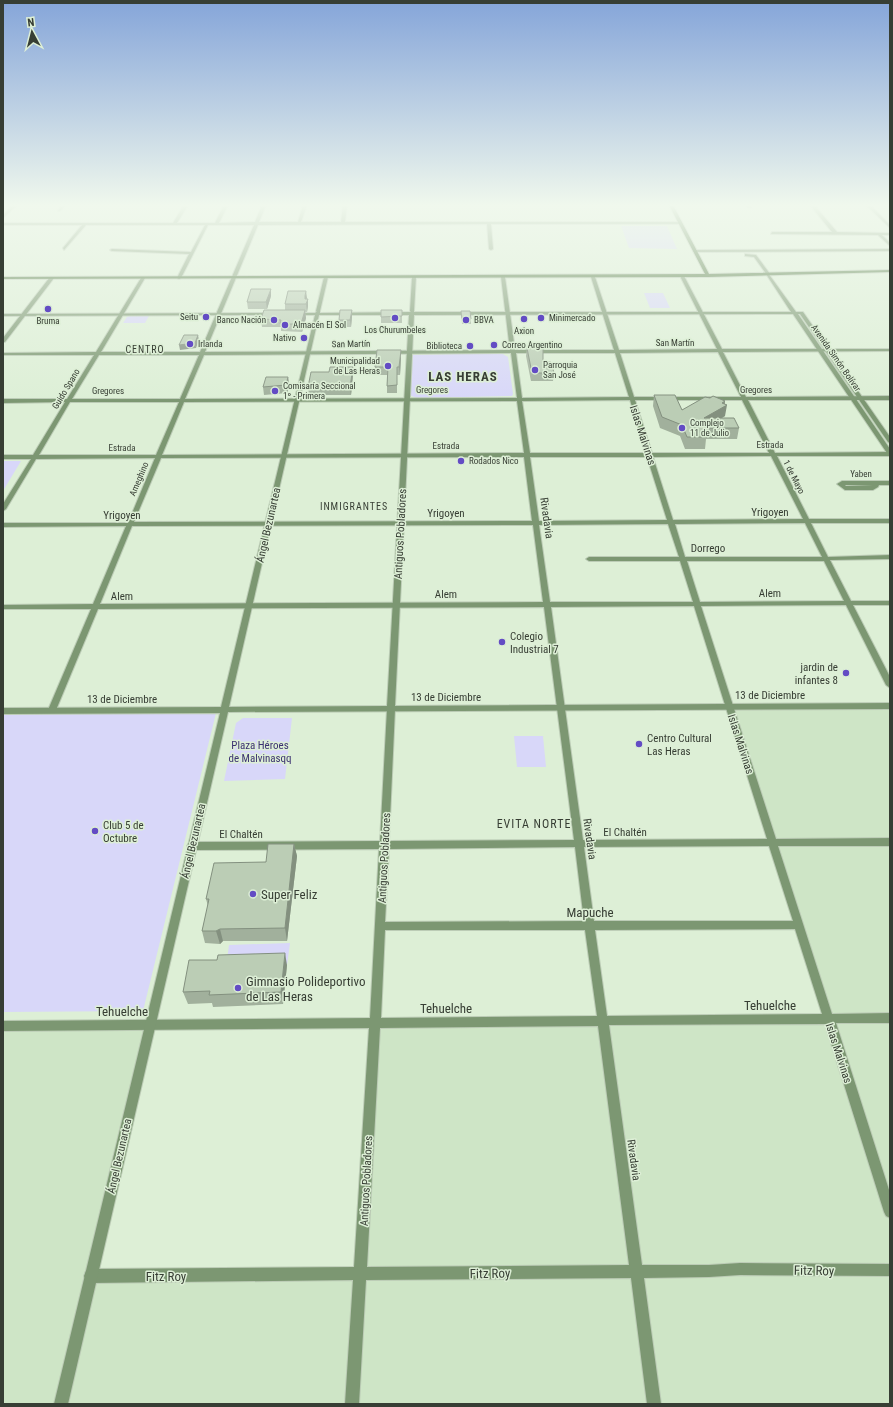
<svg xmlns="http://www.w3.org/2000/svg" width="893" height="1407" font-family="'Roboto Condensed',sans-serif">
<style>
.built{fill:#cee5c6}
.green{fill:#d8d7f9}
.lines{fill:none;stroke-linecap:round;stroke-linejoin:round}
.minor-casing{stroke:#bcccb6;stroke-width:2}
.tertiary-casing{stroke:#bcccb6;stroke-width:2}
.secondary-casing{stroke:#bcccb6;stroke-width:2}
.minor{fill:#7c9772;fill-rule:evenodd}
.tertiary{fill:#7c9772;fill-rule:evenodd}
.secondary{fill:#486f38;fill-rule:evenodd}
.wall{fill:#a1b09c}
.shaded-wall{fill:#83907f}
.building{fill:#bbcdb5;stroke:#83907f}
.poi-dot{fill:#634cc4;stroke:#ddefd6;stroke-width:1.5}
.labels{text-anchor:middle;stroke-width:3;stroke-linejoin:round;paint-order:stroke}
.far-poi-label{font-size:9px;fill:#373e34;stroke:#ddefd6;text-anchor:start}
.far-street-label{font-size:9px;fill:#373e34;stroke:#ddefd6}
.far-neighbourhood-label{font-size:10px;letter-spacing:1px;fill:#373e34;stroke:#ddefd6}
.street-label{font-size:11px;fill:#373e34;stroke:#ddefd6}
.poi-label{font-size:11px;fill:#373e34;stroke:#ddefd6;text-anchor:start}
.park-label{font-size:11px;fill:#3b3171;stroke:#ddefd6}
.neighbourhood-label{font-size:12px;letter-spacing:1px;fill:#373e34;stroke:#ddefd6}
.far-district-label{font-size:13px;font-weight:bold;letter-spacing:1px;fill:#373e34;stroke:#ddefd6}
.near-poi-label{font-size:13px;fill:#373e34;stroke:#ddefd6;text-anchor:start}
.near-street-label{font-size:13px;fill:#373e34;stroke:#ddefd6}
</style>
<rect width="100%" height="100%" fill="#ddefd6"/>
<path class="built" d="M890,706V1404H3V1026L150,1024L91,1276L360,1274L375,1022L828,1019L729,707Z"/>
<path class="green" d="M621,226H667L677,249L629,248Z
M644,293H663L670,308H650Z
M130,316L149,315V316L145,323H123L127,317Z
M501,353L508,357L513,394L512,396L417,398L409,395L412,355Z
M3,461H21L3,491Z
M216,713L143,1011L3,1012V714Z
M243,718H292L285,779L224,781L236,723Z
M514,736H543L546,767H517Z
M290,943L287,965L226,967L229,945Z"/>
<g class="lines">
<g class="minor-casing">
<path id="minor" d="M13,205H17L3,218V215Z
M62,205H66L60,211H58Z
M184,205H188L177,223H215L224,205H228L219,223L255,222L262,205H266L259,222H298L303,205H307L301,222H341L343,205H347L345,222H680L682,223L680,224H491L493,249L491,250L489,249L487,224L258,225L205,352L510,350L501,277L503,276L505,277L515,350H614L591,277L593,276L595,277L619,350L717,349L680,276L682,275L684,276L722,349H890V351L723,352L746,397L890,396V400H748L775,453L890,452V456H777L809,519H890V523H811L828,557L890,555V559L830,560L851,601H890V605H853L890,677V688L886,685L846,605L701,606L776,839L890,838V846H778L832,1014L890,1013V1023H836L890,1193V1218L886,1216L884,1212L825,1024L609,1025L642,1265H709L740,1263L890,1264V1276L740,1275L709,1277L644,1278L661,1404H647L631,1278L366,1280L359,1404H345L353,1280L91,1283L86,1281L84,1276L86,1271L91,1269L354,1267L369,1028L3,1031V1021L370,1018L379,849L192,850L189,849L187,846L189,843L192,842L380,841L387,709L391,706L395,709L389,841L574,840L544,607L98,609L56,710L52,713L49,712L48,710L91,609H3V605L93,604L126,526L3,527V523H128L155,458L36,459L6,509L3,511V504L31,459H3V455H33L65,402L3,403V399H67L94,355H3V353L96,352L141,278L143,277L145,278L101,352H200L254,225H208L181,278L179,279L177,278L189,254L112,251L110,250L112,249L191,252L205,225H86L64,250L63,248L82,225H3V223H173ZM718,352L741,397H634L620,353ZM511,353L517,398L185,399L204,355ZM516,353H615L629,397L522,398ZM99,355H199L180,399H72ZM630,400L646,453H530L522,401ZM635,400H742L769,453H652ZM517,401L524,453L162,455L184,402ZM70,402H179L156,455H39ZM771,456L803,519L673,520L653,457ZM524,457L532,521L134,522L161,458ZM530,457H647L667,520L539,521ZM805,523L822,557H685L675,524ZM668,524L679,557H589L586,559L589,561H680L693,602H550L539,525ZM533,525L543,602L100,604L132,526ZM687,561H824L844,601L700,602ZM694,606L767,839L583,840L551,607ZM769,846L793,921H594L584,847ZM575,847L584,921L385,922L389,849ZM795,929L822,1014L607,1016L595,930ZM385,930H585L597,1016L381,1018ZM598,1026L629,1265L367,1267L380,1028Z
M746,205H750L751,207L748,208Z
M810,205H814L837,232L890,233V235H882L890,243V246L878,235L771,234L772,232H832Z
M866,205H870L890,225V228Z
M890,249V251L695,252L693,251L695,250Z
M745,254L756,255L770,274L769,275H767L754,257L745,256Z
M326,276L328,277L320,311L318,312L316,311L324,277Z
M414,276L416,277L414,311L412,312L410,311L412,277Z
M50,277L54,278L5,342H3V338Z
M842,481H890V485H879L878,487L873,490H845L837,484ZM845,485H873L846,486Z"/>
</g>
<g class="tertiary-casing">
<path id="tertiary" d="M768,273L796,312H803L890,437V443L888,442L800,314H798L890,449V455L887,453L793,314L414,315L395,706L890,703V709L228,712L68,1404H54L220,713L3,714V708L221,707L315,315H294V313H315L318,310L320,311V313L410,312L412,310H414V312H791L766,274ZM319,315H409L387,706L229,707Z
M274,313V315H272L3,316V314Z"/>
</g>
<g class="secondary-casing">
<path id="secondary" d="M669,205H673L709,274L890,270V272L708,277L3,279V277L705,274Z"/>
</g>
<use href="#minor" class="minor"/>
<use href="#tertiary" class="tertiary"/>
<use href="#secondary" class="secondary"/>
</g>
<path class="wall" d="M271,296L267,309H248L247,302Z
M308,299V306L307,312H305L306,318L302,332L281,331V327H262L261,319L285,310V304Z
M352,310V317L351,327H339V320Z
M402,310V323H381V317Z
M461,311L471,319V324H462Z
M527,348L543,362L554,373L553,381H531L526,356Z
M401,357L400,375H397V393H387V375H376L375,367Z
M353,375L351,395H309L308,387Z
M288,377L289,385L287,393L264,395L263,387Z
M654,395L682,410L710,398L725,401V416L722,418L739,428L737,439H706L705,449H685L680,436L660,428L653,406Z
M294,844L297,856L287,941H223L220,944L205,943L202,931L208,906L206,899L266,862Z
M287,965L283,1004L213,1007L212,1003L188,1004L183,992Z"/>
<path class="shaded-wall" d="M271,289V296L267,309L266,302Z
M306,291L307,298L305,304V296Z
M308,299V306L307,312L306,304Z
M305,310L306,318L302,332L301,324Z
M352,310V317L351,327L350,320Z
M198,335L199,340L196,348L180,350L179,345Z
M401,350V357L400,375L399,367Z
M353,367V375L351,395L350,387Z
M288,377L289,385L287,393L286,385Z
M725,401L724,406L727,405L725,416L701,429L704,418Z
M294,844L297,856L287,941L285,928Z
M220,929L223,941L220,944L216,931Z
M285,953L287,965L283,1004L281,992Z"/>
<path class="building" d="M251,289H271L266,302H247Z
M288,291H306L305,296V299H308L306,304H285Z
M264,310H305L301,324H280L281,320L261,319Z
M340,310H352L350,320H339Z
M381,310H402V316L381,317Z
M461,311H470L471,319H462Z
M184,335H198L195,343L179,345Z
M527,348H543V362H551L554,373H532Z
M377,350H401L399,367H397V385L387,386L388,367H375Z
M330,367H353L350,387H308L311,372H329Z
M266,377H288L286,385L263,387Z
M654,395H675L682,410L705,397L710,398L713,396L725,401L722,403L727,405L704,418H734L739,428H704L707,437H687L682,425L662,417Z
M268,844H294L285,928L220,929L216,931H202L209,899H206L214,863L266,862Z
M285,953L281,992L209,995L210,991L183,992L189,960H217L218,955Z"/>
<linearGradient id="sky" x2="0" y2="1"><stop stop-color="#85a5d9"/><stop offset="0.51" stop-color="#f0f8ed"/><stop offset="1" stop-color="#f0f8ed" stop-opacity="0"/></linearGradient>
<rect width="893" height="402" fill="url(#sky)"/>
<g class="poi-dot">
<circle cx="48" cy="309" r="4"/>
<circle cx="206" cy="317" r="4"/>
<circle cx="395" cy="318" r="4"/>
<circle cx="541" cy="318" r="4"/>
<circle cx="524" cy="319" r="4"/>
<circle cx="274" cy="320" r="4"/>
<circle cx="466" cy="320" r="4"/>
<circle cx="285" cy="325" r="4"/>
<circle cx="304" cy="338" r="4"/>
<circle cx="190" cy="344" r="4"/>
<circle cx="494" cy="345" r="4"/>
<circle cx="470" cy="346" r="4"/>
<circle cx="388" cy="366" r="4"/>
<circle cx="535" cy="370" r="4"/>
<circle cx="275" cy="391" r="4"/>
<circle cx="682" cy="428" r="4"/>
<circle cx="461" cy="461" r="4"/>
<circle cx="502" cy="642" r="4"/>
<circle cx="846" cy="673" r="4"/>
<circle cx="639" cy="744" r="4"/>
<circle cx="95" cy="831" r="4"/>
<circle cx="253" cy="894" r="4"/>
<circle cx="238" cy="988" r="4"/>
</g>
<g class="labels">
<g class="far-poi-label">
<text x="198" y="320" text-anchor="end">Seitu</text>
<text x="549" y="321">Minimercado</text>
<text x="266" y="323" text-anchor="end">Banco Nación</text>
<text x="474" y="323">BBVA</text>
<text x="48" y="324" text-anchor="middle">Bruma</text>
<text x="293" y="328">Almacén El Sol</text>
<text x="395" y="333" text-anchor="middle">Los Churumbeles</text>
<text x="524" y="334" text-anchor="middle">Axion</text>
<text x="296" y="341" text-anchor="end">Nativo</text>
<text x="198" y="347">Irlanda</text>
<text x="502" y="348">Correo Argentino</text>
<text x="462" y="349" text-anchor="end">Biblioteca</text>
<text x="380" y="364" text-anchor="end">Municipalidad<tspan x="380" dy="10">de Las Heras</tspan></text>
<text x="543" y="368">Parroquia<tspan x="543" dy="10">San José</tspan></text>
<text x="283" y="389">Comisaría Seccional<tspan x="283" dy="10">1º - Primera</tspan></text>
<text x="690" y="426">Complejo<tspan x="690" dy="10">11 de Julio</tspan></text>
<text x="469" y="464">Rodados Nico</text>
</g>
<g class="far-street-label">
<text x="675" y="346">San Martín</text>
<text transform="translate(351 344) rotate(-1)" y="3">San Martín</text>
<text transform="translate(836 358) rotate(55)" y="3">Avenida Simón Bolívar</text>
<text transform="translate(66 389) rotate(-59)" y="3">Guido Spano</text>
<text x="432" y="393">Gregores</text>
<text x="756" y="393">Gregores</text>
<text x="108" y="394">Gregores</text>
<text x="770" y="448">Estrada</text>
<text x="446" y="449">Estrada</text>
<text x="122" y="451">Estrada</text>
<text x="861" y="477">Yaben</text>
<text transform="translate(794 477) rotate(63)" y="3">1 de Mayo</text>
<text transform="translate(139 479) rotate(-67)" y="3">Ameghino</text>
</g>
<g class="far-neighbourhood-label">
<text x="145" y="353">CENTRO</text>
<text x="354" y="510">INMIGRANTES</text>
</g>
<g class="street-label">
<text transform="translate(643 435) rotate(72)" y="4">Islas Malvinas</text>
<text x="770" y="516">Yrigoyen</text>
<text x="446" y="517">Yrigoyen</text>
<text x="122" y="519">Yrigoyen</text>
<text transform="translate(547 518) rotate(82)" y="4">Rivadavia</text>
<text transform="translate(268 525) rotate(-77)" y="4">Ángel Bezunartea</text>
<text transform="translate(400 534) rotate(-87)" y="4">Antiguos Pobladores</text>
<text x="708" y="552">Dorrego</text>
<text x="770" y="597">Alem</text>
<text x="446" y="598">Alem</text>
<text x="122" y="600">Alem</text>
<text x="770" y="699">13 de Diciembre</text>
<text x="446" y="701">13 de Diciembre</text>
<text x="122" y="703">13 de Diciembre</text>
<text transform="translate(741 744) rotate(72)" y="4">Islas Malvinas</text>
<text x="625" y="836">El Chaltén</text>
<text x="241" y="838">El Chaltén</text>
<text transform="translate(590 839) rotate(82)" y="4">Rivadavia</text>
<text transform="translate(193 841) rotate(-77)" y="4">Ángel Bezunartea</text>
<text transform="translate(384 858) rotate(-87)" y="4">Antiguos Pobladores</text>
<text transform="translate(839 1053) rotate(72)" y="4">Islas Malvinas</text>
<text transform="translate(119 1156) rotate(-77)" y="4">Ángel Bezunartea</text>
<text transform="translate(634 1160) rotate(82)" y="4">Rivadavia</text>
<text transform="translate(366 1181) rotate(-87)" y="4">Antiguos Pobladores</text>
</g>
<g class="poi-label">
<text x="510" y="640">Colegio<tspan x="510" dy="13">Industrial 7</tspan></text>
<text x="838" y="671" text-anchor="end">jardin de<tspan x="838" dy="13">infantes 8</tspan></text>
<text x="647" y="742">Centro Cultural<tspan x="647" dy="13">Las Heras</tspan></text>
<text x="103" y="829">Club 5 de<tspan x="103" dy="13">Octubre</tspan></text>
</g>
<g class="park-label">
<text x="260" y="749">Plaza Héroes<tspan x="260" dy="13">de Malvinasqq</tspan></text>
</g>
<g class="neighbourhood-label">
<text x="534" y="828">EVITA NORTE</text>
</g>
<g class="far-district-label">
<text x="463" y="381">LAS HERAS</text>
</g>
<g class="near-poi-label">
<text x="261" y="899">Super Feliz</text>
<text x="246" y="986">Gimnasio Polideportivo<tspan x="246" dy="15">de Las Heras</tspan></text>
</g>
<g class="near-street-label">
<text x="590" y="917">Mapuche</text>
<text x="770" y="1010">Tehuelche</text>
<text x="446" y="1013">Tehuelche</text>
<text x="122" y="1016">Tehuelche</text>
<text transform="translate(814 1270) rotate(1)" y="5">Fitz Roy</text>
<text transform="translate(490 1273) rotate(-1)" y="5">Fitz Roy</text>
<text x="166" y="1281">Fitz Roy</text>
</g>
</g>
<rect width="893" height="1407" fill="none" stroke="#373e34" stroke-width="8"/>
<g transform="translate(32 32) rotate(353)" stroke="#ddefd6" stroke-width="3" paint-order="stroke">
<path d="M0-3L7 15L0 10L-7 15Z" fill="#373e34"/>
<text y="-6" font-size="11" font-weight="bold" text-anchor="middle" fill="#373e34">N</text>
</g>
</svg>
